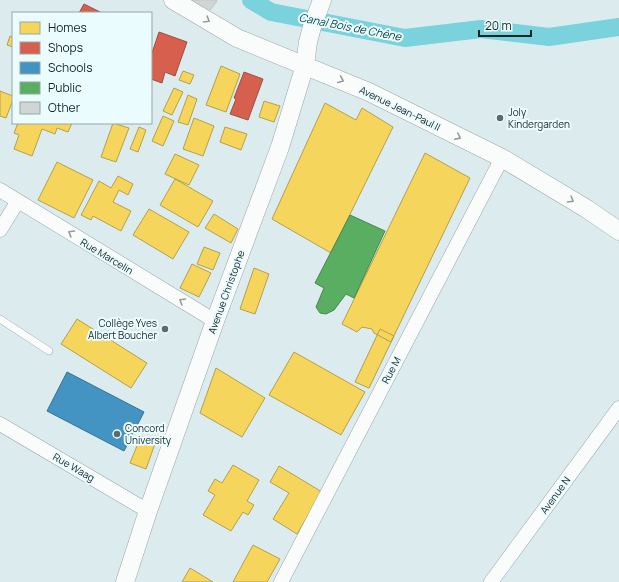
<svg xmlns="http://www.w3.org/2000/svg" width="619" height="582" font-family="Manrope,sans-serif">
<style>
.homes{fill:#f6d55c;stroke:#b4a04c}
.shops{fill:#d6604d;stroke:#9d4e41}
.schools{fill:#4393c3;stroke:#367294}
.public{fill:#5aae61;stroke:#46854f}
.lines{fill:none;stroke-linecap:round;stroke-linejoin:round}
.canal{stroke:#7ad2dd;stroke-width:18}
.building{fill:#d1d5d5;stroke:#c3c4c5}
.service-casing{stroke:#99a6a7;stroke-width:8}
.minor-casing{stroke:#99a6a7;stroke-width:15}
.tertiary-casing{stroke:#99a6a7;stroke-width:19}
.service{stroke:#fafcfc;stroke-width:7}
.minor{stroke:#fafcfc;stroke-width:14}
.tertiary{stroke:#fafcfc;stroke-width:18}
.oneway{stroke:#959b9b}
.poi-dot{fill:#5d6a6b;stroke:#ebfcff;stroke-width:1.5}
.labels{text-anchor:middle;stroke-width:4;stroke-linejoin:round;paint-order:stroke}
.street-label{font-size:10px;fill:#192425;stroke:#ebfcff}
.poi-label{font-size:10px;fill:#192425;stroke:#ebfcff;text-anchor:start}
.water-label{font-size:11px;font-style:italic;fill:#10454c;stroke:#ebfcff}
</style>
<rect width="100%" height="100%" fill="#dcecee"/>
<path class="homes" d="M10,36L13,37V47L7,45Z
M221,66L240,74L226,112L206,105Z
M183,71L194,75L190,84L179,80Z
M174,88L183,92L172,115L163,111Z
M0,91L13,96V100L6,118L0,116Z
M188,95L197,99L188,125L178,122Z
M264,101L280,106L274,122L259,117Z
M325,103L356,120L362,108L393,127L331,253L272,219Z
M163,116L174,121L163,146L152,141Z
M194,118L214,126L203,156L183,149Z
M18,123H72L68,132L57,128L55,134L42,129L32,156L14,149L19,135L14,133Z
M113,123L129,128L116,162L101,157Z
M139,127L146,130L138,152L130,149Z
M225,127L247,134L241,150L220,142Z
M425,153L470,178L391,342L374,333L372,329L362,327L357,332L342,324Z
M175,154L199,165L189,185L165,174Z
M57,162L93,180L74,218L38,200Z
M118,176L133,184L128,195L119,190L113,202L131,211L121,231L93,216L91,220L81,215L99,181L111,188Z
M175,179L213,201L198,227L160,205Z
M149,209L189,232L173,259L133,235Z
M214,214L238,229L231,243L205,228Z
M204,247L220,253L213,270L197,264Z
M192,264L211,273L199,297L180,288Z
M254,268L269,274L255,314L240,309Z
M77,319L147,363L131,388L61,344Z
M380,329L394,336L369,388L355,382Z
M294,352L365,392L341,435L269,395Z
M216,368L265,398L242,437L200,413Z
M141,436L156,441L146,469L130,463Z
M233,465L259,480L247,501L254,505L248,515L243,512L231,531L203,515L215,495L208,491L215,479L222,483Z
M279,466L322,492L297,534L273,519L289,493L270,482Z
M253,545L280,559L267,582H233Z
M190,568L213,582H182Z"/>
<path class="shops" d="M84,4L102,13H79Z
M159,32L187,42L175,76L165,72L162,83L151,79V56Z
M244,72L263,79L248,120L230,114L236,99L234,98Z"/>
<path class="schools" d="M67,372L144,412L124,451L47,411Z"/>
<path class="public" d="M350,215L385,231L354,298L346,294L334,310L326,314L320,313L316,307L324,288L315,283Z"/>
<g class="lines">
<path class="canal" d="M251,0L271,12L405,38L481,29L549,37L619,27"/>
</g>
<path class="building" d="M186,0H216L217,1L207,14Z"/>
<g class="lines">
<g class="service-casing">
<path id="service" d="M0,319L49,351"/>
</g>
<g class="minor-casing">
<path id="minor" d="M0,190L215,321
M0,230L18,201
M0,424L148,511
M281,582L502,158
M491,582L619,408"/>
</g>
<g class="tertiary-casing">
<path id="tertiary" d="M173,0L237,38L369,92L502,158L587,209L619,231
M125,582L148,511L215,321L280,147L305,65L308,42L312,27L322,0"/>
</g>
<use href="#service" class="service"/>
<use href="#minor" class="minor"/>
<use href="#tertiary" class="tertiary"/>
</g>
<defs><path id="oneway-chevron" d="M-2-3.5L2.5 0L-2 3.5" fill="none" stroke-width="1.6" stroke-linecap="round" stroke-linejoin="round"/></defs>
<g class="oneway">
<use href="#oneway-chevron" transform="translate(207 20) rotate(31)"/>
<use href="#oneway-chevron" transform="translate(341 80) rotate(23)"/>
<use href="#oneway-chevron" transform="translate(458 137) rotate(27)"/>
<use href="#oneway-chevron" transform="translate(571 200) rotate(31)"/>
<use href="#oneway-chevron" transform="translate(71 233) rotate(-149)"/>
<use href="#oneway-chevron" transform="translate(182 301) rotate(-149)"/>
</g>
<g class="poi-dot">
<circle cx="500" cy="118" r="4"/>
<circle cx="165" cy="329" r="4"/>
<circle cx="117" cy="434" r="4"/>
</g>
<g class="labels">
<g class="street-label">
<text transform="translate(400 108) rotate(26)" y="4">Avenue Jean-Paul II</text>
<text transform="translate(107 256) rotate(31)" y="4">Rue Marcelin</text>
<text transform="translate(226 292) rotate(-70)" y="4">Avenue Christophe</text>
<text transform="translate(391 370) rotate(-62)" y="4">Rue M</text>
<text transform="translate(74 467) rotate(30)" y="4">Rue Waag</text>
<text transform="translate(555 495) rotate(-54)" y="4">Avenue N</text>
</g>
<g class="poi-label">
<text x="508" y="116">Joly<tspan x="508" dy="12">Kindergarden</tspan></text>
<text x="157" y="327" text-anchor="end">Collège Yves<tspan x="157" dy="12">Albert Boucher</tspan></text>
<text x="125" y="432">Concord<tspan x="125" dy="12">University</tspan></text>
</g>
<g class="water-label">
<text transform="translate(350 27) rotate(11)" y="4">Canal Bois de Chêne</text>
</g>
</g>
<rect x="12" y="12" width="140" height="112" fill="#ebfcff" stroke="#97a6a8"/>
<rect x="20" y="22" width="20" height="12" fill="#f6d55c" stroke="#97a6a8"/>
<text x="48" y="32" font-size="12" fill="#192425">Homes</text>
<rect x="20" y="42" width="20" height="12" fill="#d6604d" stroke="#97a6a8"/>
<text x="48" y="52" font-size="12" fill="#192425">Shops</text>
<rect x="20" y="62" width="20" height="12" fill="#4393c3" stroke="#97a6a8"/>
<text x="48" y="72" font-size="12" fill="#192425">Schools</text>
<rect x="20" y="82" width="20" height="12" fill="#5aae61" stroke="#97a6a8"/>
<text x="48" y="92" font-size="12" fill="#192425">Public</text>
<rect x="20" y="102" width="20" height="12" fill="#d1d5d5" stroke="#97a6a8"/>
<text x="48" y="112" font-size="12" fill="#192425">Other</text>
<path d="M479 30v6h52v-6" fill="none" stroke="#192425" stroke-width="2"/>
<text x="485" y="30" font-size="12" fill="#192425" stroke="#ebfcff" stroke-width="3" paint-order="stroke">20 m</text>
</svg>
